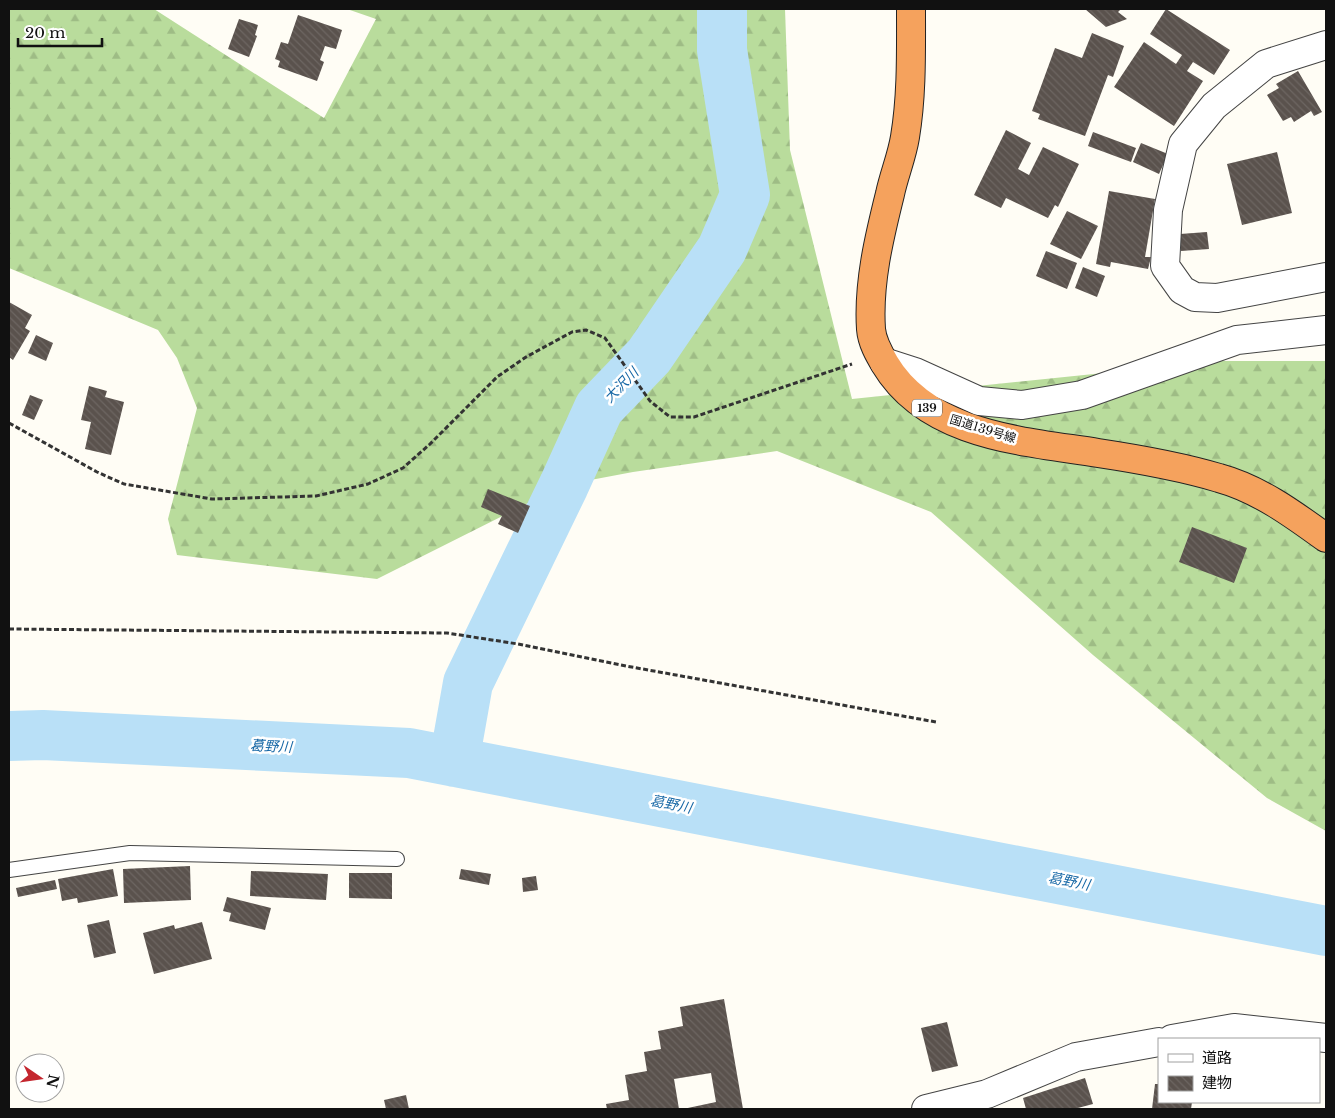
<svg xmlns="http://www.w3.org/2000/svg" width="1335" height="1118" font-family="'Libre Baskerville','Noto Sans JP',serif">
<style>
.forest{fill:url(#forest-firs)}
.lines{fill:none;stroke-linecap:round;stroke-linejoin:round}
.river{stroke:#b9e0f7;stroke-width:50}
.building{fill:url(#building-back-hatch)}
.lane-casing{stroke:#444;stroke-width:16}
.street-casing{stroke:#444;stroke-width:30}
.highway-casing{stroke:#222;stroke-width:30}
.path{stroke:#333;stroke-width:3;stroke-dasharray:5 2.5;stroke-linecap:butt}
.lane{stroke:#fff;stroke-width:14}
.street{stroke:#fff;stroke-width:28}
.highway{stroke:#f5a25d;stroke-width:28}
.labels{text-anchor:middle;stroke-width:5;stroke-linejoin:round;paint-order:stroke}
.shield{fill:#fff;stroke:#585858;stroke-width:1}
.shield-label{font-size:11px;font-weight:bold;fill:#111}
.street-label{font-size:12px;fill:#111;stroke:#fff}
.water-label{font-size:14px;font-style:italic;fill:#1768a6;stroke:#fff}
</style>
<defs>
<pattern id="forest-firs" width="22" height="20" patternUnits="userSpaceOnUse" patternTransform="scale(1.25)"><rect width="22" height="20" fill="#b9dc9c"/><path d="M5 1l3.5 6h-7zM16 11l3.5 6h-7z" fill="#9ebc85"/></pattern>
<pattern id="building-back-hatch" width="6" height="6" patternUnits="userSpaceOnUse" patternTransform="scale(1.25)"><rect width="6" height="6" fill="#5a524d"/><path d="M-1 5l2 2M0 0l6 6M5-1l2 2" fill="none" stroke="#6d6662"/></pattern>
</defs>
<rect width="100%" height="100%" fill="#fffdf5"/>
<path class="forest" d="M9,9H154L324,118L376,19L347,9H785L790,150L852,399L1220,361H1326V831L1267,798L1093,655L931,512L777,451L633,472L564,485L377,579L177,555L168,519L197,408L177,358L158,330L9,268Z"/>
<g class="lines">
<path class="river" d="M9,736L43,735L409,753L1326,931
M454,762L468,683L564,485L599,408L649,356L722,249L745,195L722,50V9"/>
</g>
<path class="building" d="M1085,9H1121L1118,12L1127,19L1106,27Z
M1166,9L1230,50L1214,75L1193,62L1187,71L1203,81L1174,126L1114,87L1144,42L1176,64L1182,55L1150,34Z
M298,15L342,30L336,49L325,46L320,60L324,62L317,81L278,67L280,61L275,59L281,42L288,44Z
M239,19L258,25L255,35L257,36L249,57L228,49Z
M1092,33L1124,46L1113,77L1108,75L1085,136L1038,119L1040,114L1032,111L1055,48L1082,58Z
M1298,71L1322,112L1314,116L1311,111L1294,122L1291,117L1283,121L1267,95L1279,88L1276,84Z
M1006,130L1031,143L1018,169L1029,175L1043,147L1079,164L1058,207L1055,205L1048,218L1006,198L1001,208L974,195Z
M1093,132L1136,148L1131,162L1088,146Z
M1141,143L1168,154L1159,174L1133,162Z
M1277,152L1292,213L1242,225L1227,164Z
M1109,191L1155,199L1145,257H1151L1148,269L1111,262L1110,267L1096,264Z
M1067,211L1098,226L1081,259L1050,244Z
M1207,232L1209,249L1181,251L1180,234Z
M1046,251L1077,263L1067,289L1036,276Z
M1083,267L1105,276L1097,297L1075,288Z
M9,302L32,315L25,328L30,331L13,360L9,357Z
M36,335L53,343L46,361L28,353Z
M89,386L107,391L105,397L124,402L111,455L85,449L91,422L81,420Z
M30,395L43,400L34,420L22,415Z
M488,489L530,506L518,533L498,524L502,516L481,507Z
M1192,527L1247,548L1234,583L1179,562Z
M190,866L191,900L124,903L123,869Z
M113,869L118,896L78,903L77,898L62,901L58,879Z
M461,869L491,874L489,885L459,879Z
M251,871L328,874L326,900L250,896Z
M349,873H392V899L349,898Z
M536,876L538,890L523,892L522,878Z
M55,880L57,889L18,897L16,888Z
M227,897L271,908L265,930L229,921L231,913L223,911Z
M109,920L116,953L94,958L87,925Z
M202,922L212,959L154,974L143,933L174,925L175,929Z
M724,999L743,1109H683L716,1102L711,1073L674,1079L679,1109H607L606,1104L629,1100L625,1075L647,1071L644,1052L661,1049L658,1031L683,1026L680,1007Z
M947,1022L958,1066L932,1072L921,1028Z
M1085,1078L1093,1104L1074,1109H1026L1023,1098Z
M1155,1084H1159V1102H1192L1191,1109H1152Z
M406,1095L409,1109H386L384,1100Z"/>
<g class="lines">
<g class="lane-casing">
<path id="lane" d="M9,870L130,853L397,859"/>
</g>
<g class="street-casing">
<path id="street" d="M1326,45L1266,64L1214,106L1183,144L1168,210L1165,266L1182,290L1195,297L1217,298L1326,277
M884,362L915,372L979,401L1022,405L1082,395L1237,340L1326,330
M1172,1039L1234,1028L1326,1038
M926,1109L987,1094L1076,1057L1159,1042"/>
</g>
<g class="highway-casing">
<path id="highway" d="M911,9C911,51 912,95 905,137C902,156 894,175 890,194C879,238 868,284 871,329C872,342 879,354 885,364C928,436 1023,441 1098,453C1138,459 1179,466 1219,478C1259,489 1293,514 1326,538"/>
</g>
<path class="path" d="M9,423L97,472L124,484L212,499L316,496L368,484L403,468L430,444L497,377L526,357L572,332L586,330L605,338L650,401L670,417H694L852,364
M9,629L447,633L518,644L626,666L936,722"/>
<use href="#lane" class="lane"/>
<use href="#street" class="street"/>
<use href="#highway" class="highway"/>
</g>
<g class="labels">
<rect class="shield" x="912" y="399.5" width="30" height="17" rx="4"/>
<g class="shield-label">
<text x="927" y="412">139</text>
</g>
<g class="street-label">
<text transform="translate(983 429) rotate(17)" y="4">国道139号線</text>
</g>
<g class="water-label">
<text transform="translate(621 385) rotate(-46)" y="5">大沢川</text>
<text transform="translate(271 746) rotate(3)" y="5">葛野川</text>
<text transform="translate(671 804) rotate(11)" y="5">葛野川</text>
<text transform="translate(1069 881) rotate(11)" y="5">葛野川</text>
</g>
</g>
<rect width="1335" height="1118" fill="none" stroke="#111111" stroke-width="20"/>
<rect x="1158" y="1038" width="162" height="65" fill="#ffffff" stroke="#a0a0a0"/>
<rect x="1168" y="1054" width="25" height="8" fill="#ffffff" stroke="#a0a0a0"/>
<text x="1202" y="1063" font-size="15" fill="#111111">道路</text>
<rect x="1168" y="1076" width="25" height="15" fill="url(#building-back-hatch)" stroke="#a0a0a0"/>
<text x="1202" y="1088" font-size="15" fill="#111111">建物</text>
<g transform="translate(40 1078) rotate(103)"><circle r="24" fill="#ffffff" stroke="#a0a0a0"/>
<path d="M0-4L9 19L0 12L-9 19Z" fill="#c4262e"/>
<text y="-8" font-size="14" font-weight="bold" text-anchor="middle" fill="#111111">N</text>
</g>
<path d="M18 38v8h84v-8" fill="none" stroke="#111111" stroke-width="2.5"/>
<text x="25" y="38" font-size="15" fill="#111111" stroke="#ffffff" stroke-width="4" paint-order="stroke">20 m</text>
</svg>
